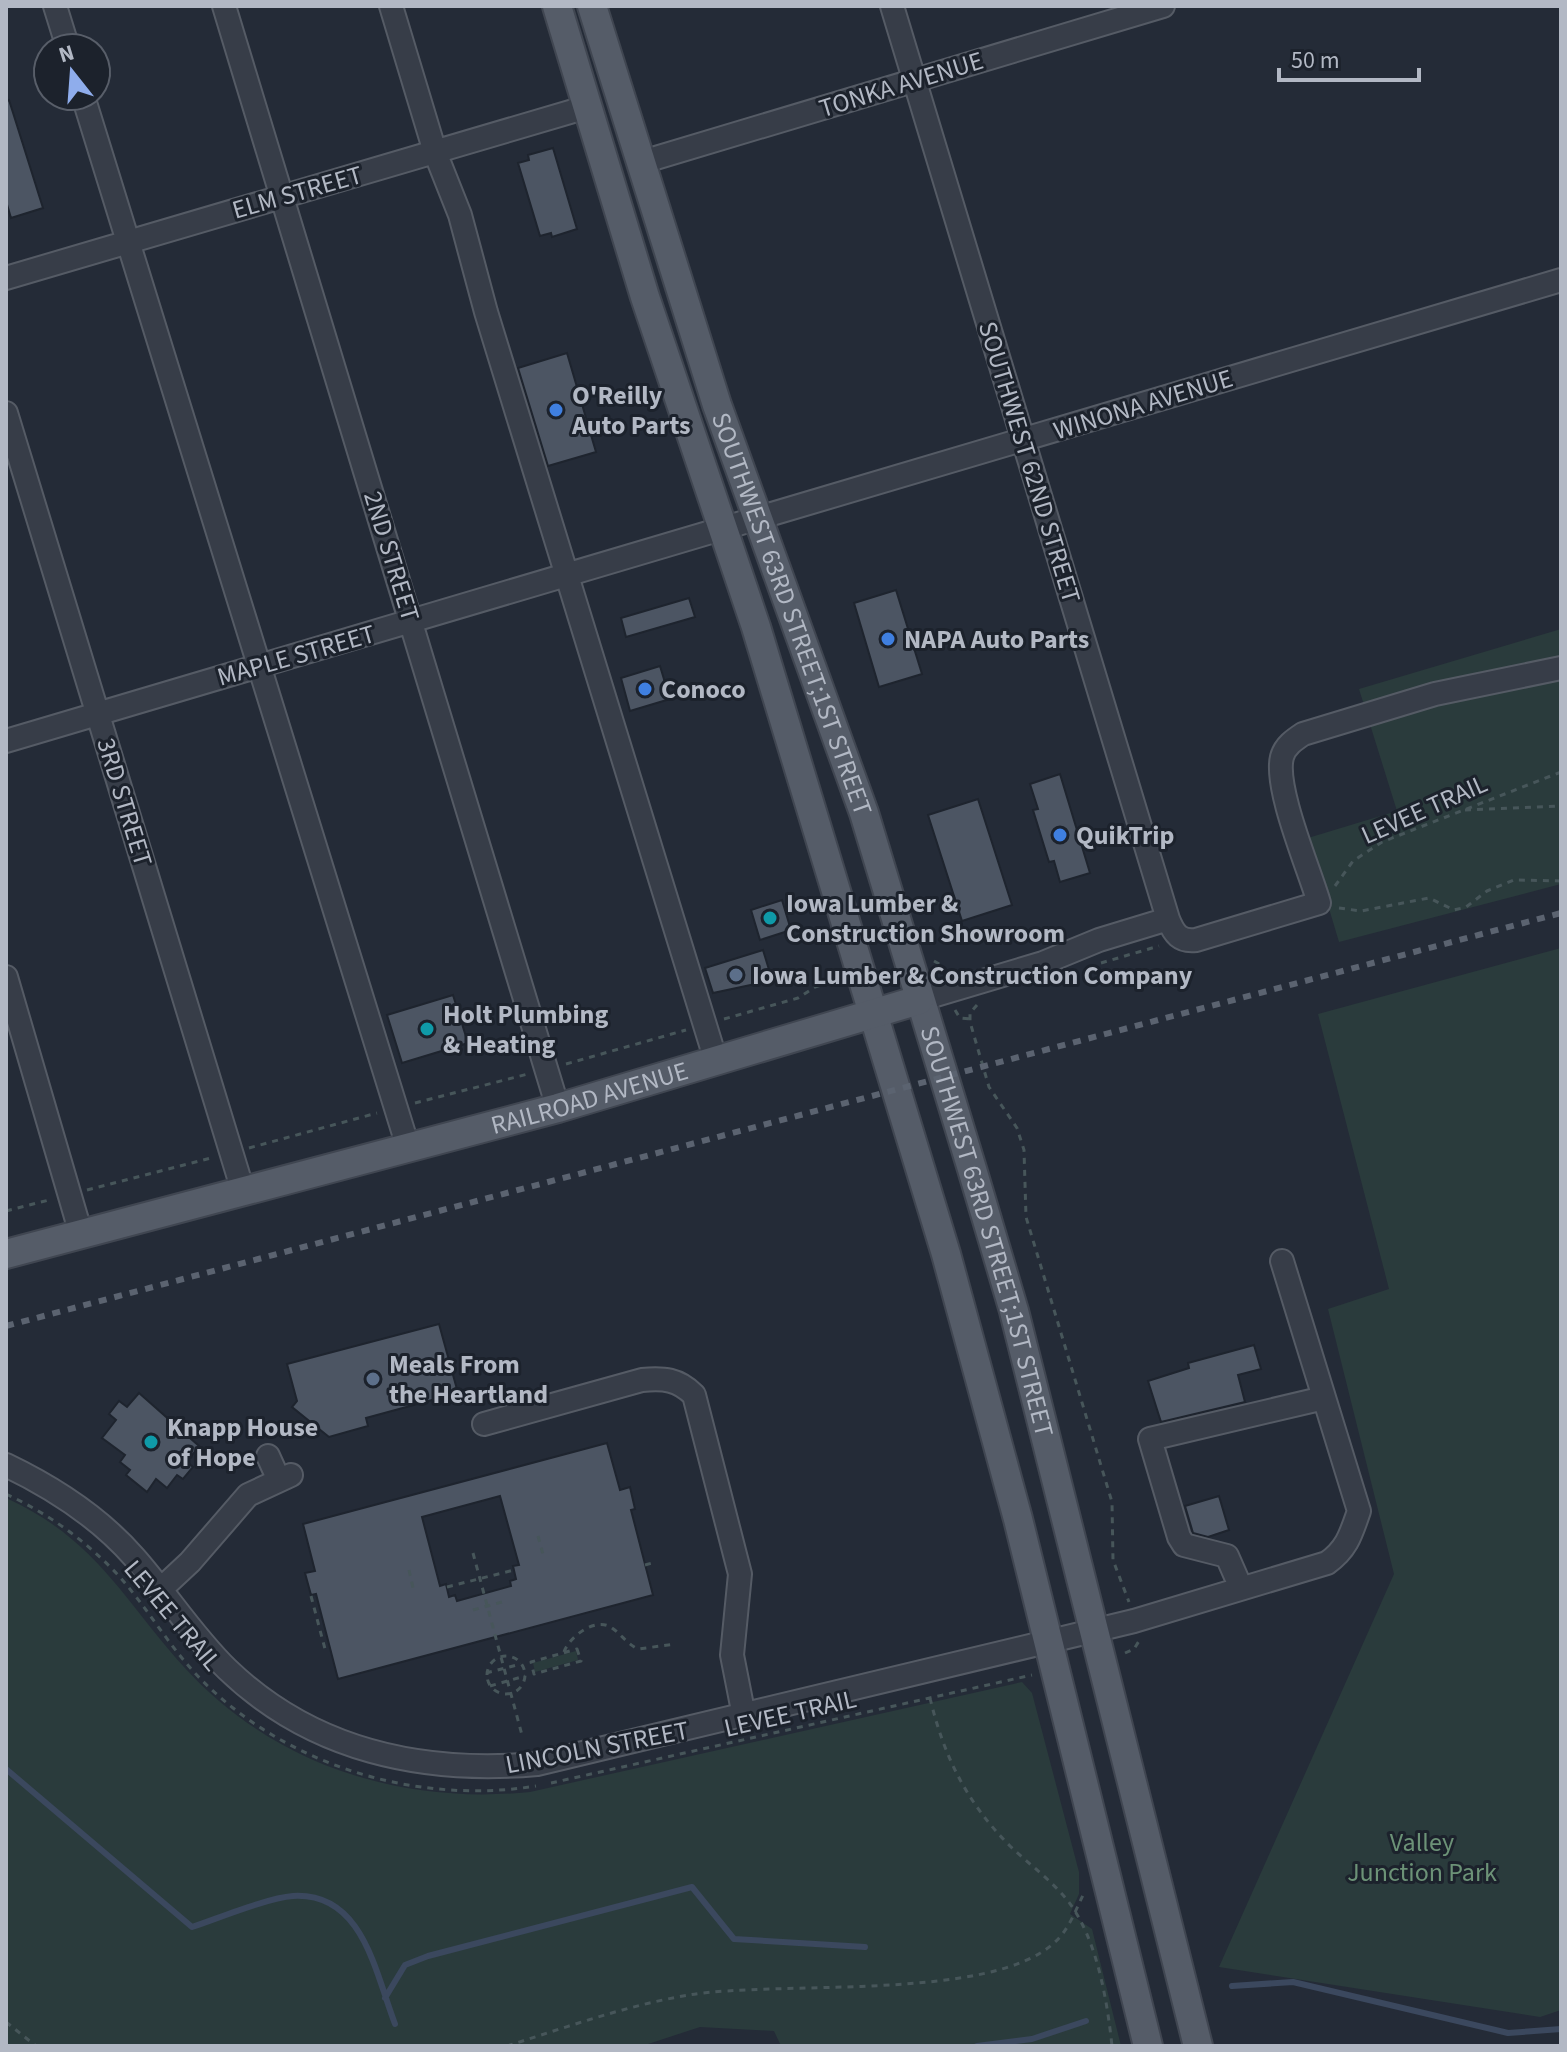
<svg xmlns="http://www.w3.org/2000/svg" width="1567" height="2052" font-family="'Source Sans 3',sans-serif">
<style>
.green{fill:#2a3b3c}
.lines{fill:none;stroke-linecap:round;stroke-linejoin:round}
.stream{stroke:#3b485e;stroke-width:6}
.building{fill:#4c5563;stroke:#1e242e;stroke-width:2;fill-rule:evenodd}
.minor-casing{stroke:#555b65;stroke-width:26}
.major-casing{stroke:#404651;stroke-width:32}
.path{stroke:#47565a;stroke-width:3;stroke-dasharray:6 6;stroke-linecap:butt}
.minor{stroke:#373d48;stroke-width:22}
.major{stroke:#555c68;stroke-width:28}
.rail{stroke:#5b6370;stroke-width:6;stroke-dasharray:8 8;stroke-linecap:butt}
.shop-dot{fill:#3f7fe0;stroke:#1c222c;stroke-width:3}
.culture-dot{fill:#0f9aa8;stroke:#1c222c;stroke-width:3}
.service-dot{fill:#5c6f8a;stroke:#1c222c;stroke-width:3}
.labels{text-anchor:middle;stroke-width:6;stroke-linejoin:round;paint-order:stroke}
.street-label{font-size:26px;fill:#b2b8c4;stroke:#1c222c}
.poi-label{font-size:26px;font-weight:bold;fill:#b2b8c4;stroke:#1c222c;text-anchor:start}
.park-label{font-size:26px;fill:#6c9277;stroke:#1c222c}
</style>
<rect width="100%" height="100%" fill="#242b37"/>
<path class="green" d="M1561,629V884L1339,942L1308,838L1397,811L1359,689Z
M1561,948V2010L1540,2017L1219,1967L1394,1574L1328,1309L1389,1289L1318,1014Z
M6,1498C96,1539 122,1598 184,1667C273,1765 400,1805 530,1792L1022,1682L1032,1693L1079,1872V1894L1070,1914L1092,1929L1121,2046H781L774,2031L700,2027L642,2046H6Z
M576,1651L578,1660L535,1672L533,1663Z"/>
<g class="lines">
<path class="stream" d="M6,1769L192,1927C219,1918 267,1898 293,1896C363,1892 375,1972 395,2024
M1232,1986L1293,1982L1508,2033L1561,2029
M385,1998L405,1965L428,1956L692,1887L734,1939L865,1947
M977,2046L1032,2039L1086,2021"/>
</g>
<path class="building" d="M9,100L43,208L11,218L6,201V101Z
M553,148L577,229L552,237L551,233L540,236L518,163L529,160L528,155Z
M567,353L596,452L548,466L518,368Z
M896,590L922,674L879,687L854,603Z
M689,598L695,617L626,637L621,618Z
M660,666L670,699L630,711L621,678Z
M1060,774L1090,873L1060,882L1054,861L1049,862L1033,810L1038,809L1030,784Z
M978,799L1012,905L962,921L928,815Z
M782,900L791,930L760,940L751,910Z
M763,950L770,973L758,977L760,983L713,993L705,968Z
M453,995L468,1043L402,1063L387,1015Z
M439,1324L458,1393L366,1418L368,1426L329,1437L292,1407L297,1401L287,1364Z
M1254,1345L1261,1369L1238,1375L1245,1402L1161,1422L1148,1381L1189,1368L1188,1363Z
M139,1393L199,1446L187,1462L193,1467L183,1479L177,1475L167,1488L156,1479L147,1492L126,1475L130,1470L120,1462L125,1455L102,1438L116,1420L109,1414L119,1401L127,1407Z
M607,1443L620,1490L630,1487L635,1509L631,1510L653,1595L338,1679L316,1594L311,1595L305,1573L315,1571L303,1524ZM500,1496L519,1565L513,1566L516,1579L510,1581L511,1586L457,1601L455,1595L449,1597L446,1584L440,1586L422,1517Z
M1219,1496L1229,1530L1208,1537L1193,1533L1185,1506Z"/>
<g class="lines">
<g class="minor-casing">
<path id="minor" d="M55,6L68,48
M224,6L558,1108
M391,6L435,152L460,215L486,312L716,1061
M892,6L1168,919C1174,934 1180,942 1196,940L1319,903C1310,871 1274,788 1282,757C1285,746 1294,740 1303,734L1435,694L1561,668
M83,96L408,1147
M639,163L1163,6
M6,278L587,107
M6,413L243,1191
M6,741L1561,280
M6,977L81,1234
M919,1000L1043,963L1099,940L1168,919
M484,1424L642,1380C664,1378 678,1379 694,1395L740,1574L732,1655L744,1716
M268,1456L278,1478
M6,1465C54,1488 98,1516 134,1557C166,1593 192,1635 227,1669C312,1751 423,1774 537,1764L1134,1621L1327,1563C1347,1549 1351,1534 1359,1511L1282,1261
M1241,1588L1227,1556L1184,1545L1179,1537L1150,1439L1324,1398
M160,1590L190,1562L248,1495L291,1475"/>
</g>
<g class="major-casing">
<g id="major">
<path d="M557,6L645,297L756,627L946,1254L1018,1519L1148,2046"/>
<path id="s1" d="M592,6L717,405L864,813L972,1169L1014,1311L1198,2046"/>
<path id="s2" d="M6,1254L558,1108L919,1000"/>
</g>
</g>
<path class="path" d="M1465,810L1561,806
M1335,886L1353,861L1382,842L1561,772
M1339,908L1361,911L1429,898L1454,910L1466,907L1487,891L1514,880L1561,881
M934,961L941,965L943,973
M1101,963L1159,946
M977,1005L970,1013V1022L989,1087L1017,1128L1024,1150L1026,1217L1112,1502L1113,1560L1129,1602
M955,1010L960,1018L970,1019
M724,1019L798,998L815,987L837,980
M566,1064L686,1030
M415,1103L528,1074
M249,1148L377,1113
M87,1190L211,1158
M6,1211L49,1200
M6,1494C49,1514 86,1541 118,1575C145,1605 166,1641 193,1671C278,1763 413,1806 536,1786
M538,1536L544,1558
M473,1553L522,1735
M645,1565L656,1562
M409,1570L414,1592
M447,1587L514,1570
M311,1596L325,1649L330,1648
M473,1610L502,1602
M577,1649L581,1661L534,1674L531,1662Z
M564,1652C569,1637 596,1616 612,1628C622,1635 626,1643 638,1649L676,1644
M1125,1653L1134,1649L1139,1641
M487 1675a19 19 0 1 1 38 0a19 19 0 1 1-38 0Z
M486,1673L521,1664
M490,1686L525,1676
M930,1698C944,1757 967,1803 1010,1846C1029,1864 1052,1881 1068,1901C1097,1939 1107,1999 1112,2046
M551,1783L1032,1675
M6,2022L36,2046
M507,2046C567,2027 628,2005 689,1995C779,1980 989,2002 1054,1943C1069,1930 1076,1909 1085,1891"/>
<use href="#minor" class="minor"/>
<use href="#major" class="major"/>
<path class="rail" d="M6,1326L1561,913"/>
</g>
<g class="shop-dot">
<circle cx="556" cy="410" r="8"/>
<circle cx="888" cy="639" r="8"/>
<circle cx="645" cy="689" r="8"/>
<circle cx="1060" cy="835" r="8"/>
</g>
<g class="culture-dot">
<circle cx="770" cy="918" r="8"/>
<circle cx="427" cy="1029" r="8"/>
<circle cx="151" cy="1442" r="8"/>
</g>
<g class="service-dot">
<circle cx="736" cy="975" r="8"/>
<circle cx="373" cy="1379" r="8"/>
</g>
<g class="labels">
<g class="street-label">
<text transform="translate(901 84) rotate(-17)" y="9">TONKA AVENUE</text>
<text transform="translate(297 192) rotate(-16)" y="9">ELM STREET</text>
<text transform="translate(1143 404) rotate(-17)" y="9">WINONA AVENUE</text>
<text transform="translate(1030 462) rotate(73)" y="9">SOUTHWEST 62ND STREET</text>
<text transform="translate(392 556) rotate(73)" y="9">2ND STREET</text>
<text dy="9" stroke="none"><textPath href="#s1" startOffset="640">SOUTHWEST 63RD STREET;1ST STREET</textPath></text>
<text transform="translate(296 655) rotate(-16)" y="9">MAPLE STREET</text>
<text transform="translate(125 802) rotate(73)" y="9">3RD STREET</text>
<text transform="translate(1424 809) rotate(-24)" y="9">LEVEE TRAIL</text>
<text dy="9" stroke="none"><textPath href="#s2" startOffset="604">RAILROAD AVENUE</textPath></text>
<text dy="9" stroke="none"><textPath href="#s1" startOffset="1288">SOUTHWEST 63RD STREET;1ST STREET</textPath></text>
<text transform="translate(173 1615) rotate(50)" y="9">LEVEE TRAIL</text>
<text transform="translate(790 1713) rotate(-13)" y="9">LEVEE TRAIL</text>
<text transform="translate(597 1747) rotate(-11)" y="9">LINCOLN STREET</text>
</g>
<g class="poi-label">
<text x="572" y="404">O'Reilly<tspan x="572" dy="30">Auto Parts</tspan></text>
<text x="904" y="648">NAPA Auto Parts</text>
<text x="661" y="698">Conoco</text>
<text x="1076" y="844">QuikTrip</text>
<text x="786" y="912">Iowa Lumber &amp;<tspan x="786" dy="30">Construction Showroom</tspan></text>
<text x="752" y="984">Iowa Lumber &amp; Construction Company</text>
<text x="443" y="1023">Holt Plumbing<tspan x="443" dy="30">&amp; Heating</tspan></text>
<text x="389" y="1373">Meals From<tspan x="389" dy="30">the Heartland</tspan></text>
<text x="167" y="1436">Knapp House<tspan x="167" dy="30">of Hope</tspan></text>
</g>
<g class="park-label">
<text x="1422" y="1851">Valley<tspan x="1422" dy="30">Junction Park</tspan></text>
</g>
</g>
<rect width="1567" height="2052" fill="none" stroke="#b2b8c4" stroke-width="16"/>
<g transform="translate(72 72) rotate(343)"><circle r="38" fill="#1c222c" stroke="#585e69" stroke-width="2"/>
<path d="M0-6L14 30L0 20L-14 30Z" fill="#8fadec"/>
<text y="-12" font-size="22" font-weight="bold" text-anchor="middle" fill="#b2b8c4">N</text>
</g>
<path d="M1279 68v12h140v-12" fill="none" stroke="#b2b8c4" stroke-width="4"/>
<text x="1291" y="68" font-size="24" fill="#b2b8c4" stroke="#1c222c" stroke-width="6" paint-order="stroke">50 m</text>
</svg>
